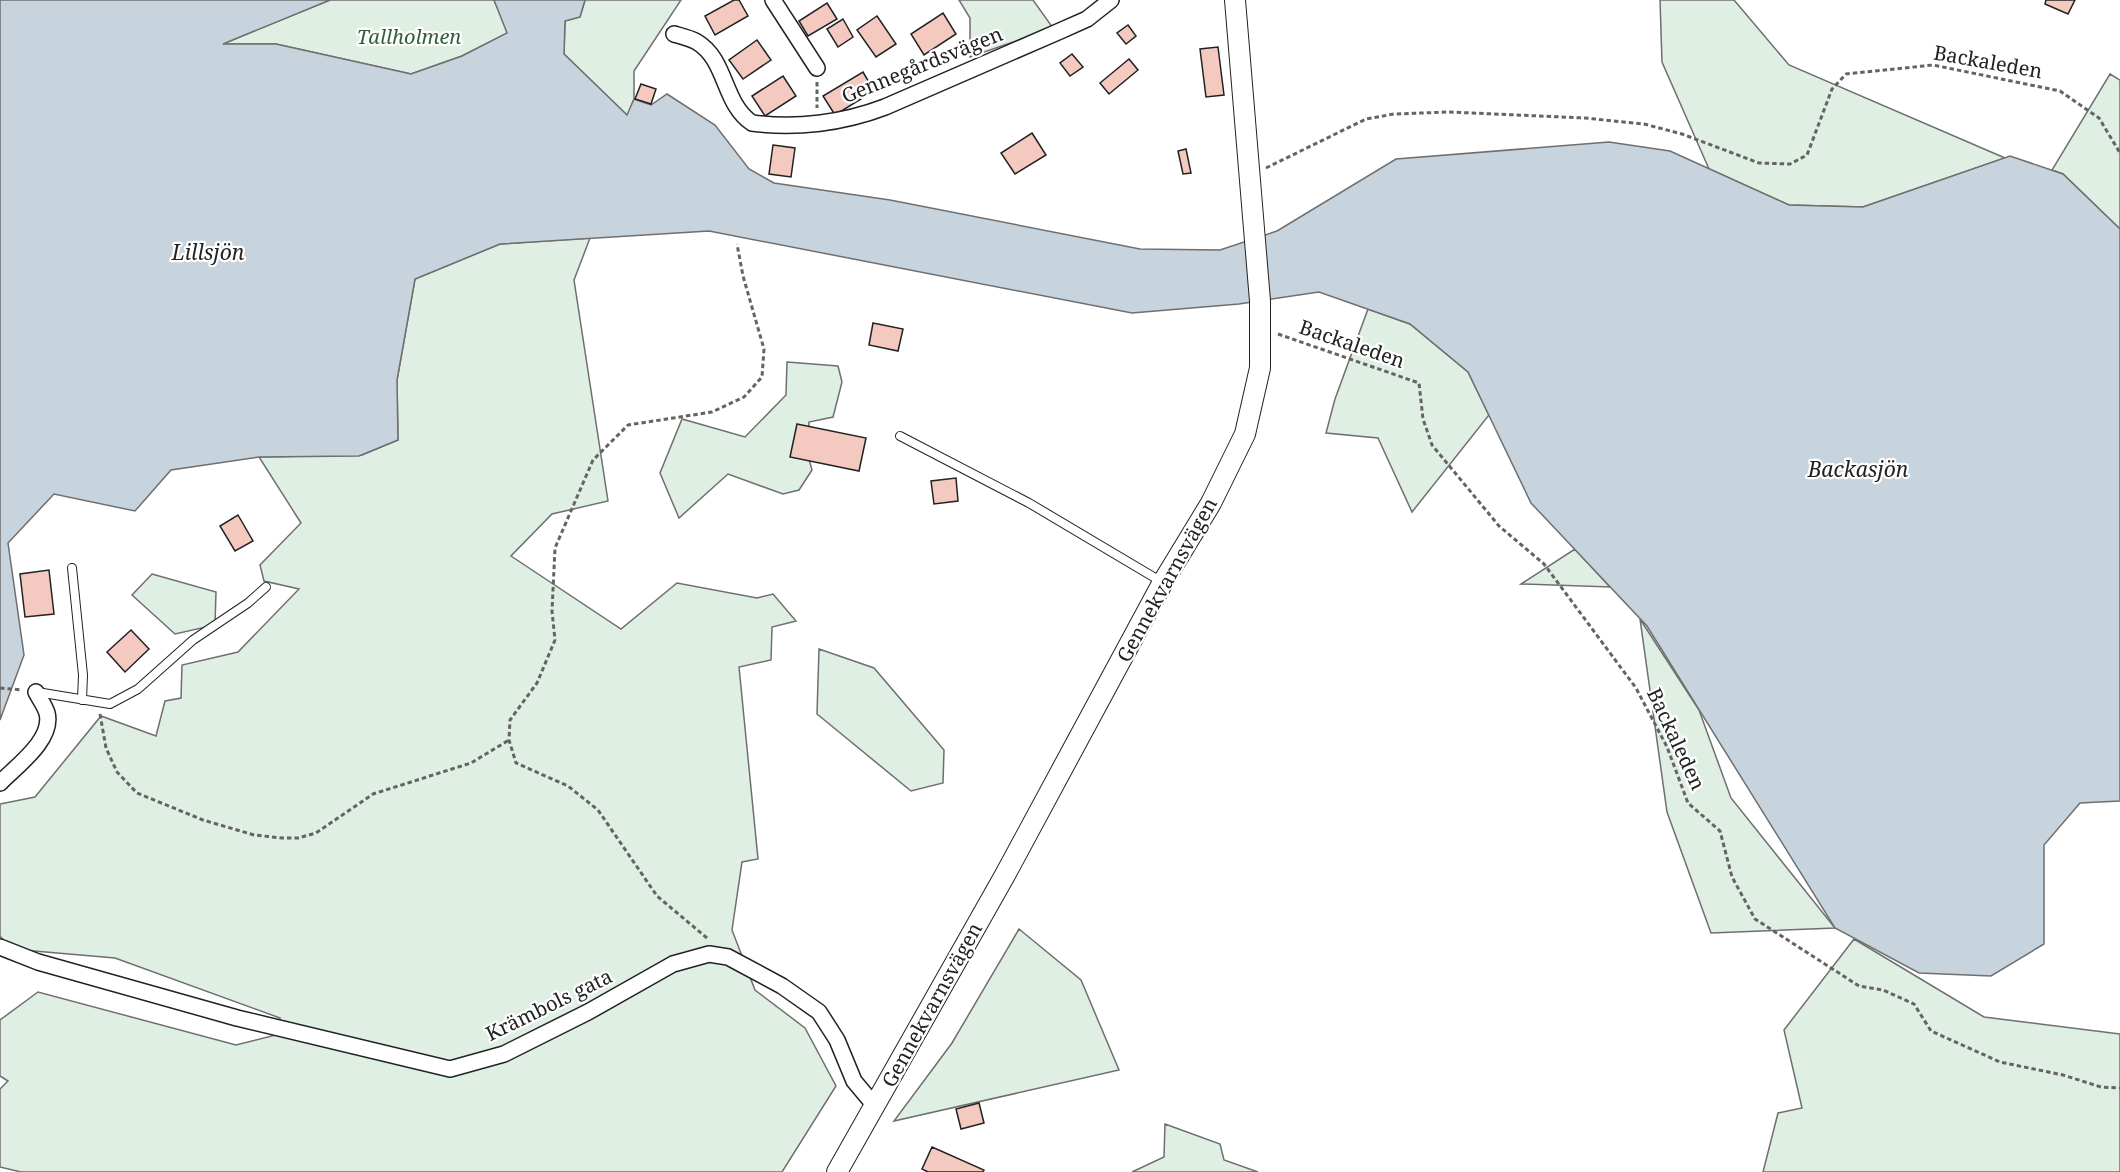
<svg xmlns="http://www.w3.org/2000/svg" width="2120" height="1172" font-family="'Noto Serif',serif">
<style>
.green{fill:#e0efe3;stroke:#6f6f6f;stroke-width:1.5}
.water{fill:#c7d3dd;stroke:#6f6f6f;stroke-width:1.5}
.building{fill:#f3c9c0;stroke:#222;stroke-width:1.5}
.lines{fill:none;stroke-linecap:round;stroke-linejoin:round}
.service-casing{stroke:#222;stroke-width:10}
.minor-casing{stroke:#222;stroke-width:18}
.tertiary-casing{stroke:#222;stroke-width:22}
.path{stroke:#646464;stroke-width:3;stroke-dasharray:4.5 3;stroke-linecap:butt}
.service{stroke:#fff;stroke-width:8}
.minor{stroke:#fff;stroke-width:15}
.tertiary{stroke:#fff;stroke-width:20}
.labels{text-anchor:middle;stroke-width:4.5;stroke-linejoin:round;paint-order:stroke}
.park-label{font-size:20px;font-style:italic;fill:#2f5e38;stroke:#fff}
.street-label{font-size:20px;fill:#222;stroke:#fff}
.water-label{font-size:21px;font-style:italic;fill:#222;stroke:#fff}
</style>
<rect width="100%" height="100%" fill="#fff"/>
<path class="green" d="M330,0H494L508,33L462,56L411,74L276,44H222Z
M585,0H681L634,71V99L628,116L564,54L565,21L580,17Z
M959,0H1033L1053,28L970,57V18Z
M1660,0H1734L1789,65L2005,158L1863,207L1789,205L1709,169L1662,62Z
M2110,74L2120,80V229L2063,174L2052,170Z
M590,238L574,280L608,501L552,514L511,556L621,629L677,583L757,598L773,594L796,621L772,627L771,660L739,667L758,859L742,862L732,930L755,990L805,1028L836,1086L782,1172H21L0,1167V1089L8,1081L0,1076V1020L38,992L236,1045L276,1035L280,1018L115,958L11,949L0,936V804L35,797L101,716L156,736L165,701L181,698L182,665L238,652L299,589L264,581L260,565L301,523L259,457L362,455L398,440L397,380L415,279L500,244Z
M1368,309L1410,324L1468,372L1489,415L1412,512L1378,438L1326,433L1335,399Z
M787,362L838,366L842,382L833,417L809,422L808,455L812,470L799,490L783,494L728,474L679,518L660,473L682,419L745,437L786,395Z
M1575,549L1610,587L1521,584Z
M152,574L216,592L215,625L175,634L132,595Z
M1640,619L1699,710L1731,798L1835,928L1711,933L1667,812Z
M819,649L874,668L944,750L943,783L911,791L817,714Z
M1019,929L1081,980L1119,1070L894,1121L952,1043Z
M1854,939L1984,1017L2120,1034V1172H1763L1778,1113L1802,1108L1784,1030Z
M1165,1124L1220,1144L1224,1160L1258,1172H1132L1164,1157Z"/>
<path class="water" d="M0,0H330L223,44H276L411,74L462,56L507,33L494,0H585L580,17L565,21L564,54L627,115L634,99L651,105L667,94L715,125L749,169L774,183L890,200L1140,249L1220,250L1277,231L1396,159L1609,142L1670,151L1789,205L1863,207L2010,156L2063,174L2120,229V801L2080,803L2044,845V944L1991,976L1919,973L1835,928L1647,626L1531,503L1468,372L1410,324L1319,292L1239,304L1132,313L709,231L500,244L415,279L397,380L398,440L359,456L259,457L171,470L135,511L54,494L8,543L24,655L0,720Z"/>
<path class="building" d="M734,0H739L748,16L715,35L705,16Z
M2046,0H2075L2068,14L2045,4Z
M827,3L837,19L808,36L799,21Z
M943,13L956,34L924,55L911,34Z
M877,16L896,44L876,57L857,30Z
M843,19L853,37L838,47L827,29Z
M1128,25L1136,36L1126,44L1117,33Z
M757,40L771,60L743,79L729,60Z
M1218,47L1224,95L1206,97L1200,49Z
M1072,54L1083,67L1070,76L1060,63Z
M1129,59L1138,70L1109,94L1100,83Z
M863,72L874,91L835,115L823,96Z
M783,76L796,96L765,116L752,96Z
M641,84L656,89L651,104L635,99Z
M1032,133L1046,155L1015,174L1001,153Z
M773,145L795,148L791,177L769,174Z
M1186,149L1191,173L1183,174L1178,151Z
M873,323L903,329L898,351L869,345Z
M797,424L866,438L859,471L790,457Z
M956,478L958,501L934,504L931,481Z
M238,515L253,541L235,551L220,526Z
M49,570L54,614L25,617L20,574Z
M131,630L149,649L125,672L107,652Z
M979,1103L984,1123L961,1129L956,1109Z
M932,1147L984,1170L983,1172H928L922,1169Z"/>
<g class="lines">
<g class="service-casing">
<path id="service" d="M900,436L1029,503L1162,582
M72,568L83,675L82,700
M37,692L110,704L138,689L193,640L248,603L266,587"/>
</g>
<g class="minor-casing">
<path id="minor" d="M773,0L817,68
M674,34C681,36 690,38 697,42C727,60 723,104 752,123C796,129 843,123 885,107L1060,31L1087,19L1111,0
M0,783C15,767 54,740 47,713C45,706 39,698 36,692
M0,947L38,962L237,1018L450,1069L504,1054L588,1012L673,964L709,954L728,957L782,986L819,1012L837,1040L854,1081L875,1106"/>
</g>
<g class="tertiary-casing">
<path id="tertiary" d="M837,1172L1005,875L1163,582L1211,503L1245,434L1260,368V301L1235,0"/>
</g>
<path class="path" d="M817,82V108
M1266,168L1366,119L1394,114L1449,112L1585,118L1644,124L1682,134L1759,163L1790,164L1807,155L1832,89L1846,74L1933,65L2060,91L2099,118L2120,153
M1278,334L1419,383L1423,419L1432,445L1499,526L1544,564L1636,688L1667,747L1688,803L1720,831L1732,877L1755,919L1859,986L1883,990L1914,1004L1931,1031L2000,1062L2063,1075L2101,1087L2120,1088
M0,688L22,690
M100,714L106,748L117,772L137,793L203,820L254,835L282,838H298L316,833L373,794L471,763L509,740
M707,938L657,896L598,810L568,786L516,763L509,740L510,720L537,683L555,640L552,611L555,548L593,460L628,425L712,412L744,397L762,377L764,349L743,276L737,244"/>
<use href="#service" class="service"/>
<use href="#minor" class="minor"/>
<use href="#tertiary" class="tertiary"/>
</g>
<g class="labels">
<g class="park-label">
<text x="409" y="44">Tallholmen</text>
</g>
<g class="street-label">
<text transform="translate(1988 62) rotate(10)" y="7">Backaleden</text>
<text transform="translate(922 65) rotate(-22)" y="7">Gennegårdsvägen</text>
<text transform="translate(1352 344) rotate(19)" y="7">Backaleden</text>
<text transform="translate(1167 580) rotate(-61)" y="7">Gennekvarnsvägen</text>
<text transform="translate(1676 739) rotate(65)" y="7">Backaleden</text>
<text transform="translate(549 1005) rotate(-26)" y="7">Krämbols gata</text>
<text transform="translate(932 1005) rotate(-61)" y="7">Gennekvarnsvägen</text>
</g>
<g class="water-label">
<text x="208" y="260">Lillsjön</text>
<text x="1858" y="477">Backasjön</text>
</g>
</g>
</svg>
